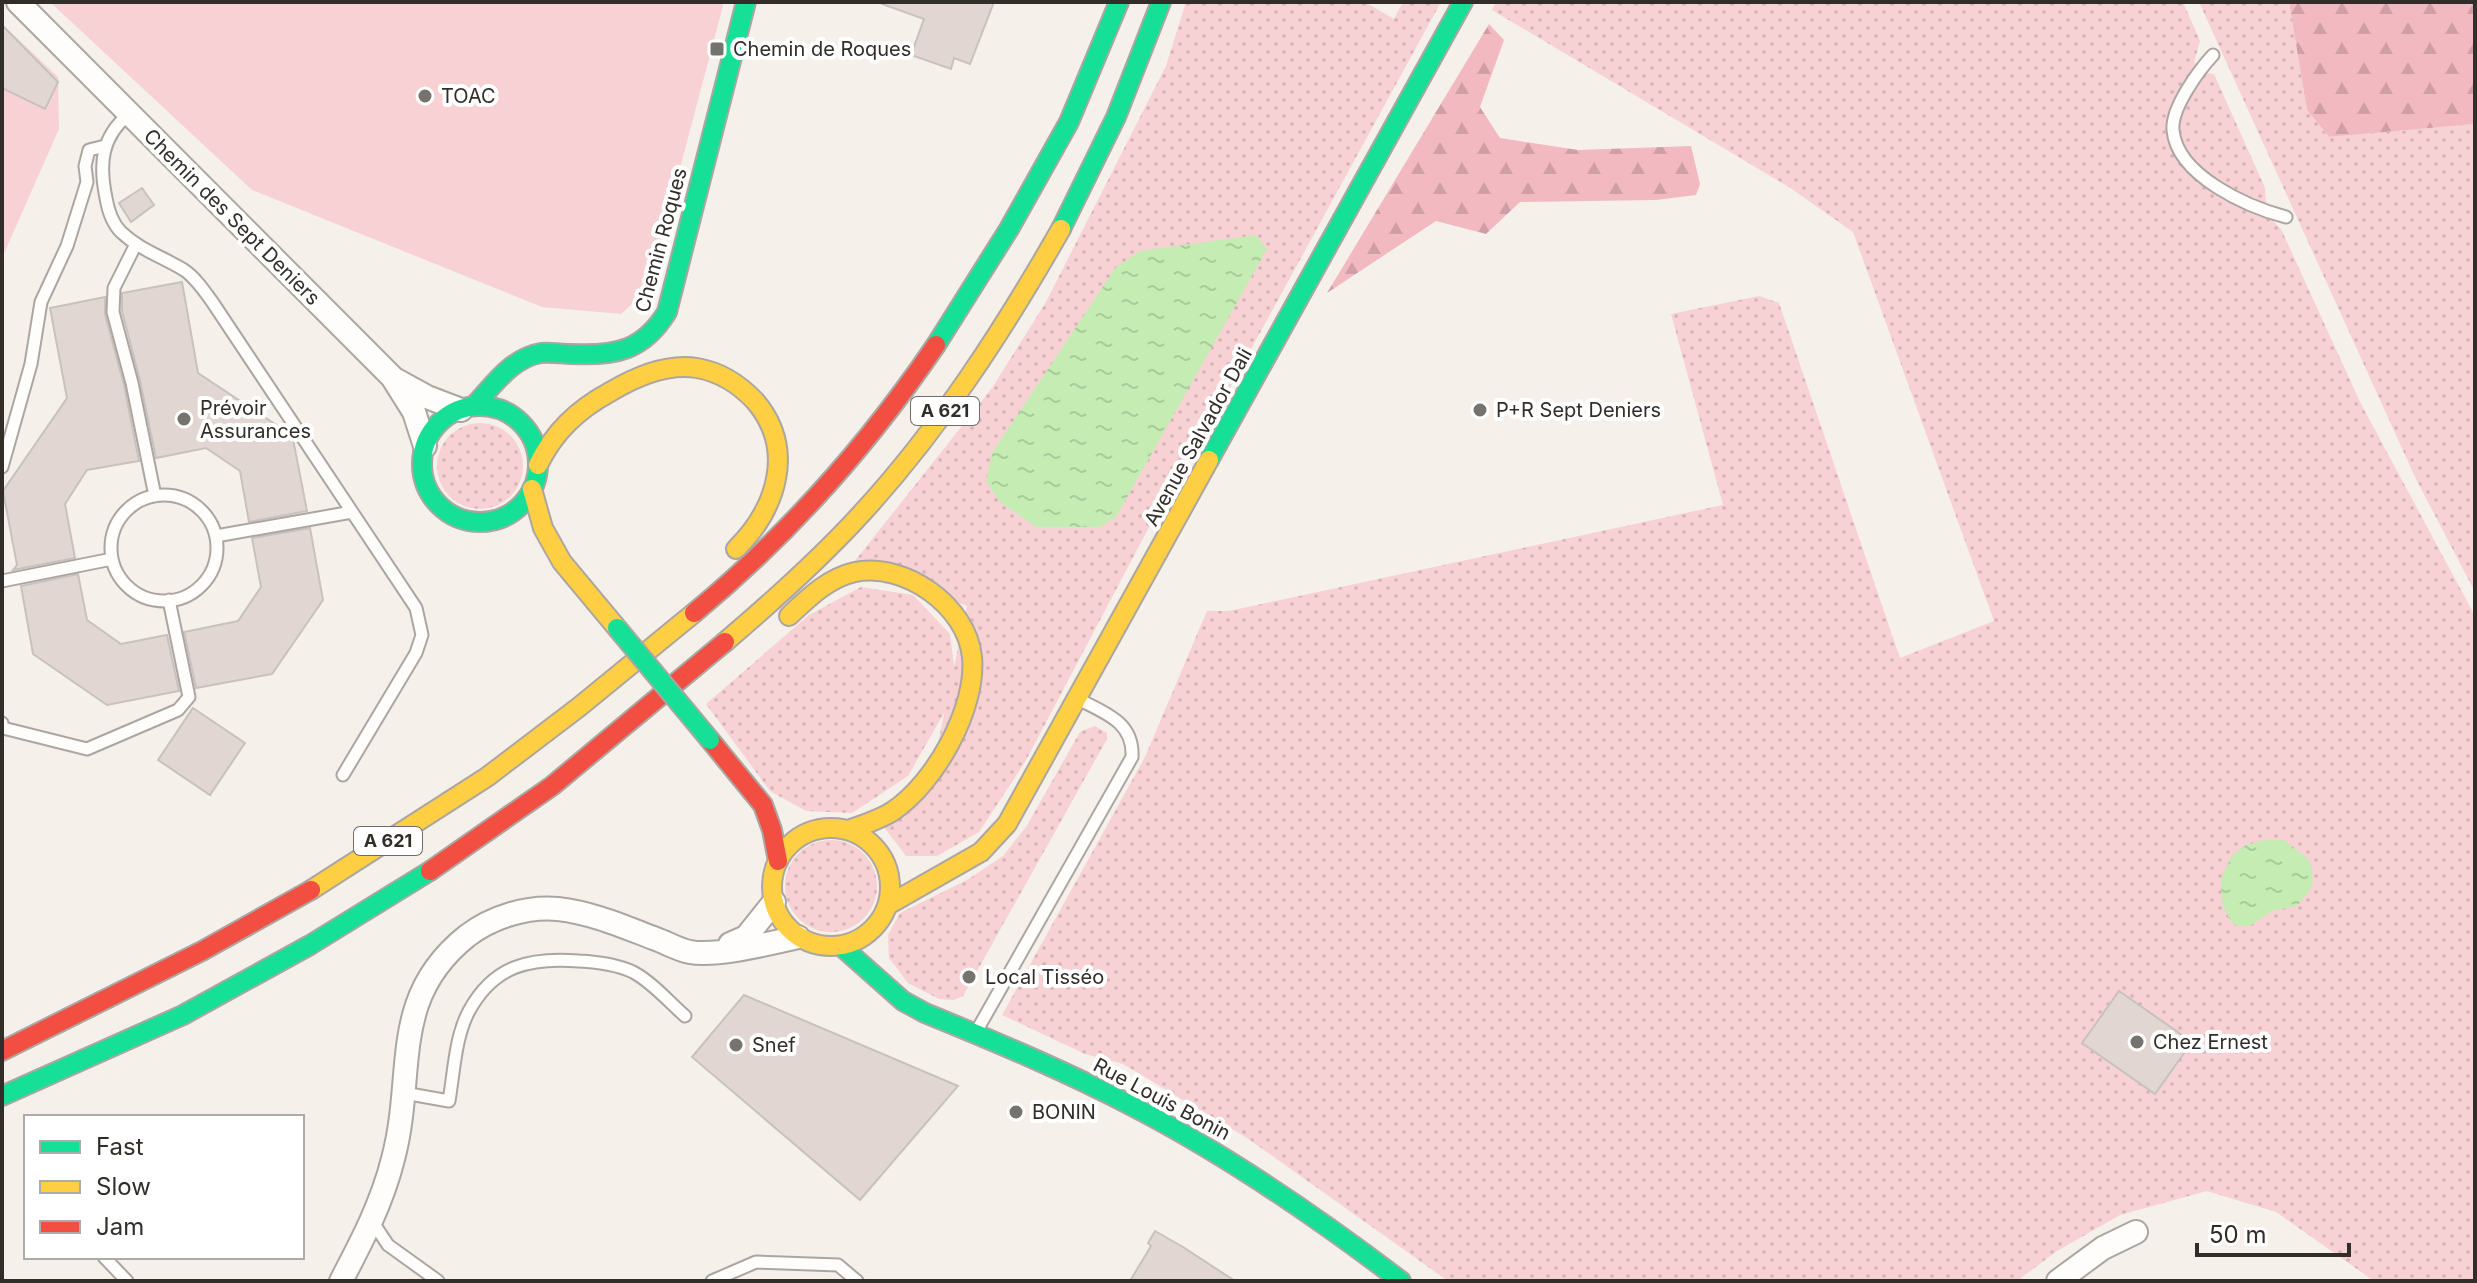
<svg xmlns="http://www.w3.org/2000/svg" width="2477" height="1283" font-family="Inter,sans-serif">
<style>
.grass{fill:url(#grass-dots)}
.forest{fill:url(#forest-firs)}
.garden{fill:#f7d1d4}
.water{fill:url(#water-ripples)}
.building{fill:#e1d6d1;stroke:#c7c2be;stroke-width:2}
.lines{fill:none;stroke-linecap:round;stroke-linejoin:round}
.lane-casing{stroke:#aba6a2;stroke-width:15}
.street-casing{stroke:#aba6a2;stroke-width:26}
.fast-casing{stroke:#aba6a2;stroke-width:22}
.slow-casing{stroke:#aba6a2;stroke-width:22}
.jam-casing{stroke:#aba6a2;stroke-width:22}
.lane{stroke:#fefdfc;stroke-width:11}
.street{stroke:#fefdfc;stroke-width:22}
.fast{stroke:#16e098;stroke-width:18}
.slow{stroke:#ffcf43;stroke-width:18}
.jam{stroke:#f24e42;stroke-width:18}
.fast-bridge-casing{stroke:#aba6a2;stroke-width:22;stroke-linecap:butt}
.fast-bridge{stroke:#16e098;stroke-width:18}
.poi-dot{fill:#76726d;stroke:#fff;stroke-width:3}
.labels{text-anchor:middle;stroke-width:8;stroke-linejoin:round;paint-order:stroke}
.shield{fill:#fff;stroke:#6f6d6a;stroke-width:2}
.shield-label{font-size:18px;font-weight:bold;fill:#312e2a}
.poi-label{font-size:20px;fill:#312e2a;stroke:#fff;text-anchor:start}
.street-label{font-size:20px;fill:#312e2a;stroke:#fff}
</style>
<defs>
<pattern id="grass-dots" width="8" height="8" patternUnits="userSpaceOnUse" patternTransform="scale(2)"><rect width="8" height="8" fill="#f7d1d4"/><path d="M2 2h.1M6 6h.1" fill="none" stroke="#d4b4b6" stroke-width="1.8" stroke-linecap="round"/></pattern>
<pattern id="forest-firs" width="22" height="20" patternUnits="userSpaceOnUse" patternTransform="scale(2)"><rect width="22" height="20" fill="#f2b9c0"/><path d="M5 1l3.5 6h-7zM16 11l3.5 6h-7z" fill="#d09fa5"/></pattern>
<pattern id="water-ripples" width="26" height="14" patternUnits="userSpaceOnUse" patternTransform="scale(2)"><rect width="26" height="14" fill="#c4ecb3"/><path d="M2 4q2-2 4 0t4 0M15 11q2-2 4 0t4 0" fill="none" stroke="#a9cb9a"/></pattern>
</defs>
<rect width="100%" height="100%" fill="#f6f0ea"/>
<path class="grass" d="M1186,2H1365L1394,19L1403,2H1441L1221,404L1147,531L1025,762L979,832L937,856H906L884,827L928,790L967,606L854,562L992,388L1046,302L1166,66Z
M1496,2H2183L2200,41L2194,62L2207,73L2214,74L2265,188C2266,206 2267,216 2281,229L2361,404L2475,616V1281H2374L2276,1212L2207,1191L2120,1215L2057,1251L2017,1281H1448L1247,1138L1123,1064L1085,1054L1002,1015L1145,757L1207,611H1229L1723,505L1671,314L1759,296L1779,303L1900,658L1994,621L1853,232L1789,187L1492,10Z
M2199,2H2289L2307,110L2329,137L2475,124V592L2416,479Z
M437 466a43 43 0 1 1 86 0a43 43 0 1 1-86 0Z
M861,587L913,595L950,634L957,690L908,776L852,813L806,811L770,791L706,704L809,615Z
M1095,726L1107,733V739L963,996L954,1000L939,999L908,983L889,958L888,935L900,913L967,880L1003,856L1026,827L1080,732Z
M785 886a46 46 0 1 1 92 0a46 46 0 1 1-92 0Z"/>
<path class="forest" d="M2289,2H2475V124L2329,137L2307,110Z
M1489,24L1504,40L1480,107L1500,138L1578,150L1691,146L1700,184L1696,195L1656,200L1520,202L1486,234L1436,221L1327,293Z"/>
<path class="garden" d="M50,2H724L648,289L621,314L542,307L252,190Z
M2,24L58,77L59,129L2,258Z"/>
<path class="water" d="M1256,235L1267,249L1116,517L1100,527H1036L1000,502L986,481L992,453L1116,267L1140,251Z
M2264,840H2284L2307,858L2312,867L2313,882L2309,892L2297,906L2272,911L2250,926H2237L2231,922L2222,903L2221,879L2232,855L2246,845Z"/>
<path class="building" d="M883,2H994L970,64L954,58L951,69L911,55L924,19L882,4Z
M2,25L58,82L45,109L2,88Z
M142,188L154,205L131,222L119,203Z
M182,282L198,373L290,434L293,439L307,511L249,522L240,471L206,448L156,458L140,381L122,311V293Z
M105,297V314L124,385L139,461L87,470L65,504L75,558L13,570L17,565L3,491L67,398L50,308Z
M310,528L323,600L272,674L196,688L184,632L238,621L261,587L252,538Z
M78,574L87,620L121,644L167,635L179,691L107,705L33,654L21,586Z
M193,708L245,743L210,795L158,760Z
M2119,991L2192,1042L2155,1094L2082,1043Z
M744,995L958,1086L860,1200L692,1057Z
M1155,1231L1183,1247L1235,1281H1130L1151,1246L1148,1243Z"/>
<g class="lines">
<g class="lane-casing">
<path id="lane" d="M2213,55C2199,70 2171,108 2173,130C2177,176 2248,207 2286,217
M129,114C101,137 99,164 106,198C108,210 112,223 121,232C140,250 163,257 184,270C196,278 205,292 213,303L416,608L422,635L416,653L343,775
M136,244L114,288L113,312L132,383L155,496
M2,467L31,364L41,302L67,246L87,182L85,166L89,150L105,146
M111 548a53 53 0 1 1 106 0a53 53 0 1 1-106 0Z
M216,536L352,512
M2,581L112,559
M2,723L3,728L87,749L178,710L189,697L169,600
M976,1032L1132,757C1134,722 1105,713 1078,699
M404,1093L449,1101C454,1072 455,1037 469,1011C494,965 531,957 579,961C598,962 616,964 633,972C652,982 669,1002 685,1016
M372,1221L388,1245L438,1281
M104,1257L127,1281
M712,1281L756,1262L838,1265L857,1281"/>
</g>
<g class="street-casing">
<path id="street" d="M18,2L392,377L414,412L425,446
M396,380L427,397L461,410
M730,944L746,937L774,902
M341,1281C362,1241 382,1203 393,1159C416,1073 388,999 467,936C492,917 527,906 558,909C593,913 624,927 656,939C667,943 679,950 690,952C717,957 771,943 798,937
M2058,1281L2103,1248L2136,1232"/>
</g>
<g class="fast-casing">
<path id="fast" d="M1061,229L1116,117L1161,2
M936,345L1009,229L1069,122L1119,2
M474,406C493,386 511,358 541,353C551,352 562,354 572,354C615,356 643,351 667,312L746,2
M422 464a58 58 0 1 1 116 0a58 58 0 1 1-116 0Z
M1209,460L1463,2
M841,946L903,1001L925,1013C996,1042 1068,1072 1136,1108C1230,1157 1317,1217 1401,1281
M2,1096L183,1015L310,945L430,871"/>
</g>
<g class="slow-casing">
<path id="slow" d="M538,465C554,432 577,410 610,392C635,377 667,363 697,368C720,372 740,385 755,401C796,449 777,508 736,549
M532,489L543,528L562,562L617,628
M789,616C808,598 828,578 855,572C905,562 967,606 972,657C977,708 935,783 893,811C879,820 863,825 848,830
M725,642C772,602 820,559 862,513C940,428 1004,329 1061,229
M772 887a59 59 0 1 1 118 0a59 59 0 1 1-118 0Z
M311,890L487,777L579,707L694,613
M888,905L981,852L1007,824L1209,460"/>
</g>
<g class="jam-casing">
<path id="jam" d="M694,613C787,536 868,445 936,345
M710,740L763,805L772,830L778,861
M430,871L552,786L725,642
M2,1051L202,951L311,890"/>
</g>
<use href="#lane" class="lane"/>
<use href="#street" class="street"/>
<use href="#fast" class="fast"/>
<use href="#slow" class="slow"/>
<use href="#jam" class="jam"/>
<g class="fast-bridge-casing">
<path id="fast-bridge" d="M617,628L710,740"/>
</g>
<use href="#fast-bridge" class="fast-bridge"/>
</g>
<g class="poi-dot">
<rect x="709" y="41" width="16" height="16" rx="4"/>
<circle cx="425" cy="96" r="8"/>
<circle cx="1480" cy="410" r="8"/>
<circle cx="184" cy="419" r="8"/>
<circle cx="969" cy="977" r="8"/>
<circle cx="2137" cy="1042" r="8"/>
<circle cx="736" cy="1045" r="8"/>
<circle cx="1016" cy="1112" r="8"/>
</g>
<g class="labels">
<g class="shield">
<rect x="911" y="397" width="68" height="28" rx="6"/>
<rect x="354" y="827" width="68" height="28" rx="6"/>
</g>
<g class="shield-label">
<text x="945" y="417">A 621</text>
<text x="388" y="847">A 621</text>
</g>
<g class="poi-label">
<text x="733" y="56">Chemin de Roques</text>
<text x="441" y="103">TOAC</text>
<text x="200" y="415">Prévoir<tspan x="200" dy="23">Assurances</tspan></text>
<text x="1496" y="417">P+R Sept Deniers</text>
<text x="985" y="984">Local Tisséo</text>
<text x="2153" y="1049">Chez Ernest</text>
<text x="752" y="1052">Snef</text>
<text x="1032" y="1119">BONIN</text>
</g>
<g class="street-label">
<text transform="translate(232 217) rotate(45)" y="7">Chemin des Sept Deniers</text>
<text transform="translate(661 240) rotate(-75)" y="7">Chemin Roques</text>
<text transform="translate(1198 437) rotate(-61)" y="7">Avenue Salvador Dali</text>
<text transform="translate(1162 1099) rotate(28)" y="7">Rue Louis Bonin</text>
</g>
</g>
<rect width="2477" height="1283" fill="none" stroke="#312e2a" stroke-width="8"/>
<rect x="24" y="1115" width="280" height="144" fill="#ffffff" stroke="#adabaa" stroke-width="2"/>
<rect x="40" y="1141" width="40" height="12" fill="#16e098" stroke="#adabaa" stroke-width="2"/>
<text x="96" y="1155" font-size="24" fill="#312e2a">Fast</text>
<rect x="40" y="1181" width="40" height="12" fill="#ffcf43" stroke="#adabaa" stroke-width="2"/>
<text x="96" y="1195" font-size="24" fill="#312e2a">Slow</text>
<rect x="40" y="1221" width="40" height="12" fill="#f24e42" stroke="#adabaa" stroke-width="2"/>
<text x="96" y="1235" font-size="24" fill="#312e2a">Jam</text>
<path d="M2197 1243v12h152v-12" fill="none" stroke="#312e2a" stroke-width="4"/>
<text x="2209" y="1243" font-size="24" fill="#312e2a" stroke="#ffffff" stroke-width="6" paint-order="stroke">50 m</text>
</svg>
